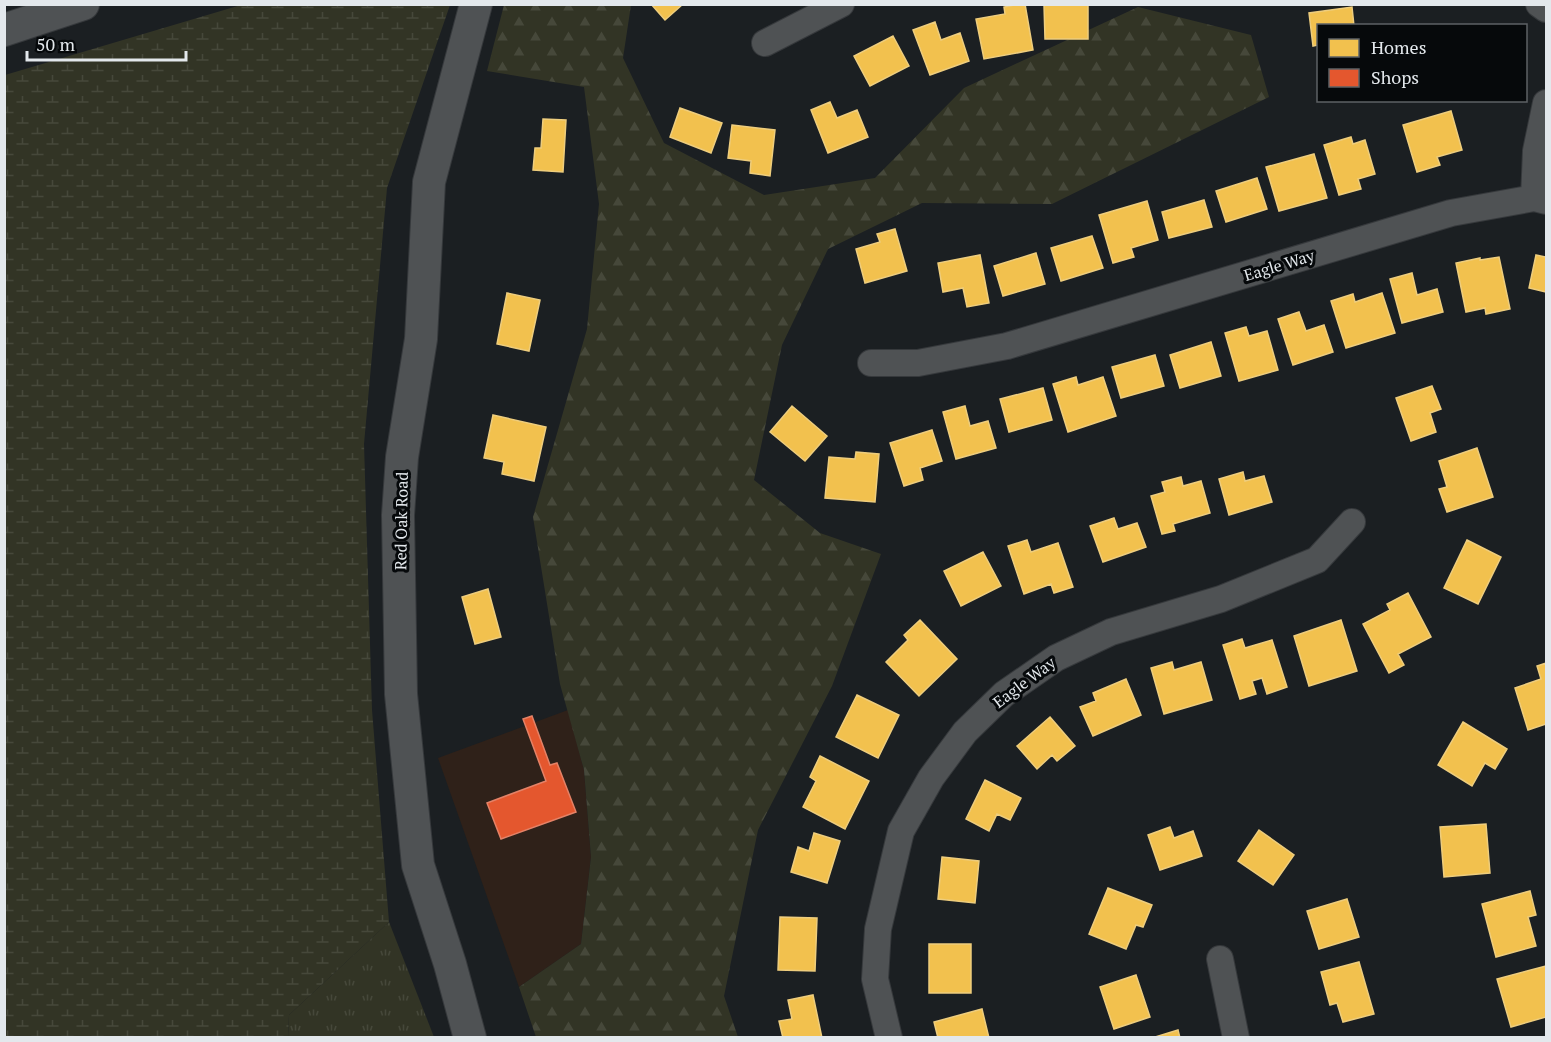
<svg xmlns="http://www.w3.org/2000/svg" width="1551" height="1042" font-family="'PT Serif',serif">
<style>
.commercial{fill:#2f2119}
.grass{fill:url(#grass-tufts)}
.forest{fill:url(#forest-firs)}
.wetland{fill:url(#wetland-marsh)}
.homes{fill:#f2c14e;stroke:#eecd7d;stroke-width:1.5}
.shops{fill:#e4572e;stroke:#e48267;stroke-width:1.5}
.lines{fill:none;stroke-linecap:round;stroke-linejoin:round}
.minor-casing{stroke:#36393c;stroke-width:28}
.tertiary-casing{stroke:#36393c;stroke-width:34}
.minor{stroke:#4f5254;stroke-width:26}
.tertiary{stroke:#4f5254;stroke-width:32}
.labels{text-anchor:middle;stroke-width:6;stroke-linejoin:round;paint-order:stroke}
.street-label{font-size:16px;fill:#e3e8ec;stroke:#06090b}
</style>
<defs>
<pattern id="grass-tufts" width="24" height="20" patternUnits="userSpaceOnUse" patternTransform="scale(1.5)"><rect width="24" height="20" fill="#323425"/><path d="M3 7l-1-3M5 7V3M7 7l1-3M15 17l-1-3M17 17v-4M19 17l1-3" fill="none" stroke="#46483a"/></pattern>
<pattern id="forest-firs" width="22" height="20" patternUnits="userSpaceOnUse" patternTransform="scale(1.5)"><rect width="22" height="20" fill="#323425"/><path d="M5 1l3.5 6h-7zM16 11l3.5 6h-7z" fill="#46483a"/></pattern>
<pattern id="wetland-marsh" width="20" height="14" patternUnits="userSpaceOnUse" patternTransform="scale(1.5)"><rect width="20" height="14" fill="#323425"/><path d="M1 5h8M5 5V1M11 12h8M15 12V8" fill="none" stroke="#46483a"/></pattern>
</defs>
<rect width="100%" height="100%" fill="#1b1f22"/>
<path class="commercial" d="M568,710L584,770L591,857L581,944L519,987L438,758Z"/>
<path class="grass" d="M389,922L434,1037L288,1038L289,1015Z"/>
<path class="forest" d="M504,5H631L623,58L664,143L764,195L875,178L964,88L1138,7L1251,35L1269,97L1052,204L922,203L828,249L782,345L754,480L820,533L881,554L832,686L758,830L724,996L738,1037H536L519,987L581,944L591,857L584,770L560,684L533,517L587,329L599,204L584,87L487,71Z"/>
<path class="wetland" d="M241,5H450L387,188L364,444L372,710L389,922L289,1015L288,1037H5V75Z"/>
<path class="homes" d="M651,4H683L665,20Z
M1019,4H1025L1033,50L984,59L976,19L1005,14L1004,7Z
M1088,4V39H1045L1044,5Z
M1352,7L1354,26H1318V45L1313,46L1309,13Z
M935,22L941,40L960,33L969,61L930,75L913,30Z
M893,36L909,66L870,86L854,56Z
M830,102L837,118L857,110L868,137L828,153L811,110Z
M680,108L722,123L711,153L670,137Z
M1451,111L1462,150L1437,157L1440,165L1417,172L1403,125Z
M543,119L566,120L563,172L533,170L535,148H541Z
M732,125L775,130L770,176L750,173L751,161L728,158Z
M1351,137L1353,144L1365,140L1375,174L1358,179L1361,189L1339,195L1324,145Z
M1314,154L1327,198L1279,211L1266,167Z
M1257,178L1267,209L1226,222L1216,191Z
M1204,200L1212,227L1169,238L1162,212Z
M1147,201L1158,240L1131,248L1134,257L1113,263L1099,215Z
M895,229L907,271L865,283L856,249L880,242L877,234Z
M1092,236L1103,268L1061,281L1051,248Z
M1036,253L1045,284L1003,296L994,266Z
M980,255L989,303L967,307L963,288L943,292L938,263Z
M1536,255L1546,257V292L1529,288Z
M1499,257L1510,309L1486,314L1485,308L1466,312L1456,263L1480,258V260Z
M1412,273L1417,295L1437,289L1443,312L1402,323L1390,279Z
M507,293L540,300L529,351L497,344Z
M1382,293L1395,333L1346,348L1331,301L1353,294L1355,302Z
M1299,312L1306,331L1324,325L1333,352L1293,365L1278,319Z
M1246,327L1249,336L1267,331L1278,370L1239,381L1225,333Z
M1211,342L1221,376L1180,388L1170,355Z
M1155,355L1164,386L1121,398L1112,367Z
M1076,377L1078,385L1103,377L1116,416L1068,432L1053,384Z
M1432,386L1441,409L1430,413L1436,432L1411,441L1396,398Z
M1043,388L1052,420L1009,432L1000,399Z
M792,406L827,436L805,461L770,432Z
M965,406L970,426L988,421L996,448L956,459L943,412Z
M493,415L546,427L534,481L502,474L504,462L484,458Z
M932,430L942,461L920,468L923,480L904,486L890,443Z
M1477,448L1493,497L1447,512L1439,489L1447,487L1439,461Z
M856,452L879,454L875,502L825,498L829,457L855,459Z
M1243,472L1245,481L1264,476L1272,502L1229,515L1219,479Z
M1181,477L1183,486L1201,481L1210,513L1173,524L1175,531L1162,534L1151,496L1165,492L1162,482Z
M1114,518L1118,529L1137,523L1146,547L1103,562L1090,526Z
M1027,540L1031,552L1058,543L1073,587L1054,593L1051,584L1024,594L1008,546Z
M1467,540L1501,557L1478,604L1444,588Z
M983,552L1001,586L961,606L944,571Z
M488,589L501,637L475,644L462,597Z
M1408,593L1431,637L1398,654L1404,665L1389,673L1363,624L1390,610L1387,604Z
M920,620L957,659L919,696L886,662L908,640L904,635Z
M1341,620L1357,671L1309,686L1294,636Z
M1242,639L1245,648L1272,640L1287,687L1267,694L1262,678L1252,681L1256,694L1240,699L1223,645Z
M1172,662L1174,670L1201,662L1212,700L1164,714L1151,668Z
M1546,663V724L1528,730L1515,688L1541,679L1537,666Z
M1126,679L1141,715L1093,736L1080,707L1096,701L1093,693Z
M857,695L899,715L878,758L836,737Z
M1050,717L1075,746L1057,761L1052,755L1037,769L1017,746Z
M1463,722L1507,749L1495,769L1485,763L1472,786L1438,765Z
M820,756L869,781L845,829L803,807L816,781L810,777Z
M985,780L1021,798L1010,820L997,814L989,831L966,819Z
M1486,824L1490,873L1444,877L1440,827Z
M1170,827L1174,838L1193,831L1202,856L1160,870L1148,835Z
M1259,830L1294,855L1273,885L1238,861Z
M814,833L840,841L827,883L791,872L798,847L809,851Z
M942,857L979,861L975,903L938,899Z
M1108,888L1152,905L1143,927L1136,925L1126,949L1089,934Z
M1530,891L1536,915L1528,917L1536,946L1496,957L1482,904Z
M1347,899L1359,937L1319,949L1307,911Z
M780,917L817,918L815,971L778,970Z
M929,944H971V993H929Z
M1359,962L1374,1014L1343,1022L1337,1003L1330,1005L1321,972Z
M1546,966V1017L1511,1027L1497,979Z
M1136,975L1150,1017L1114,1029L1100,987Z
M813,995L822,1038H783L779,1021L792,1019L788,1000Z
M982,1009L989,1038H938L934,1022Z
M1178,1030L1180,1038H1152Z"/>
<path class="shops" d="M532,716L550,765L557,763L576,812L501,839L487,803L546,781L523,719Z"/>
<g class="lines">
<g class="minor-casing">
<path id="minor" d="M1539,4L1546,9
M765,43L841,4
M1534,198L1536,151L1546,103
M871,363H918L1007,346L1451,213L1534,198L1546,201
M1220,959L1236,1038
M889,1038L875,979L878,929L901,831L931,778L965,732L1004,694L1056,658L1111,632L1221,599L1317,560L1352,522"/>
</g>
<g class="tertiary-casing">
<path id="tertiary" d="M4,30L83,4
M470,1038L450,964L418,865L401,694L398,515L402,457L421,339L429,182L476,4"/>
</g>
<use href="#minor" class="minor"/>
<use href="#tertiary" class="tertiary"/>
</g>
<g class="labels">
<g class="street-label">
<text transform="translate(1279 265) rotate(-17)" y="6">Eagle Way</text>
<text transform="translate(401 521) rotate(-89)" y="6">Red Oak Road</text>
<text transform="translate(1024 682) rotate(-37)" y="6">Eagle Way</text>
</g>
</g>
<rect width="1551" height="1042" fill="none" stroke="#e3e8ec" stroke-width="12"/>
<rect x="1317" y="24" width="210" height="78" fill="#06090b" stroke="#5e6265" stroke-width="1.5"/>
<rect x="1329" y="39" width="30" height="18" fill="#f2c14e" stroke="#5e6265" stroke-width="1.5"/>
<text x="1371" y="54" font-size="18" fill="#e3e8ec">Homes</text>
<rect x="1329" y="69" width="30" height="18" fill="#e4572e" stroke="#5e6265" stroke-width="1.5"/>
<text x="1371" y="84" font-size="18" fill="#e3e8ec">Shops</text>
<path d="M27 51v9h159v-9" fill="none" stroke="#e3e8ec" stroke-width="3"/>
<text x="36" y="51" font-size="18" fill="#e3e8ec" stroke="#06090b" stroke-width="4.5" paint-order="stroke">50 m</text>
</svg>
